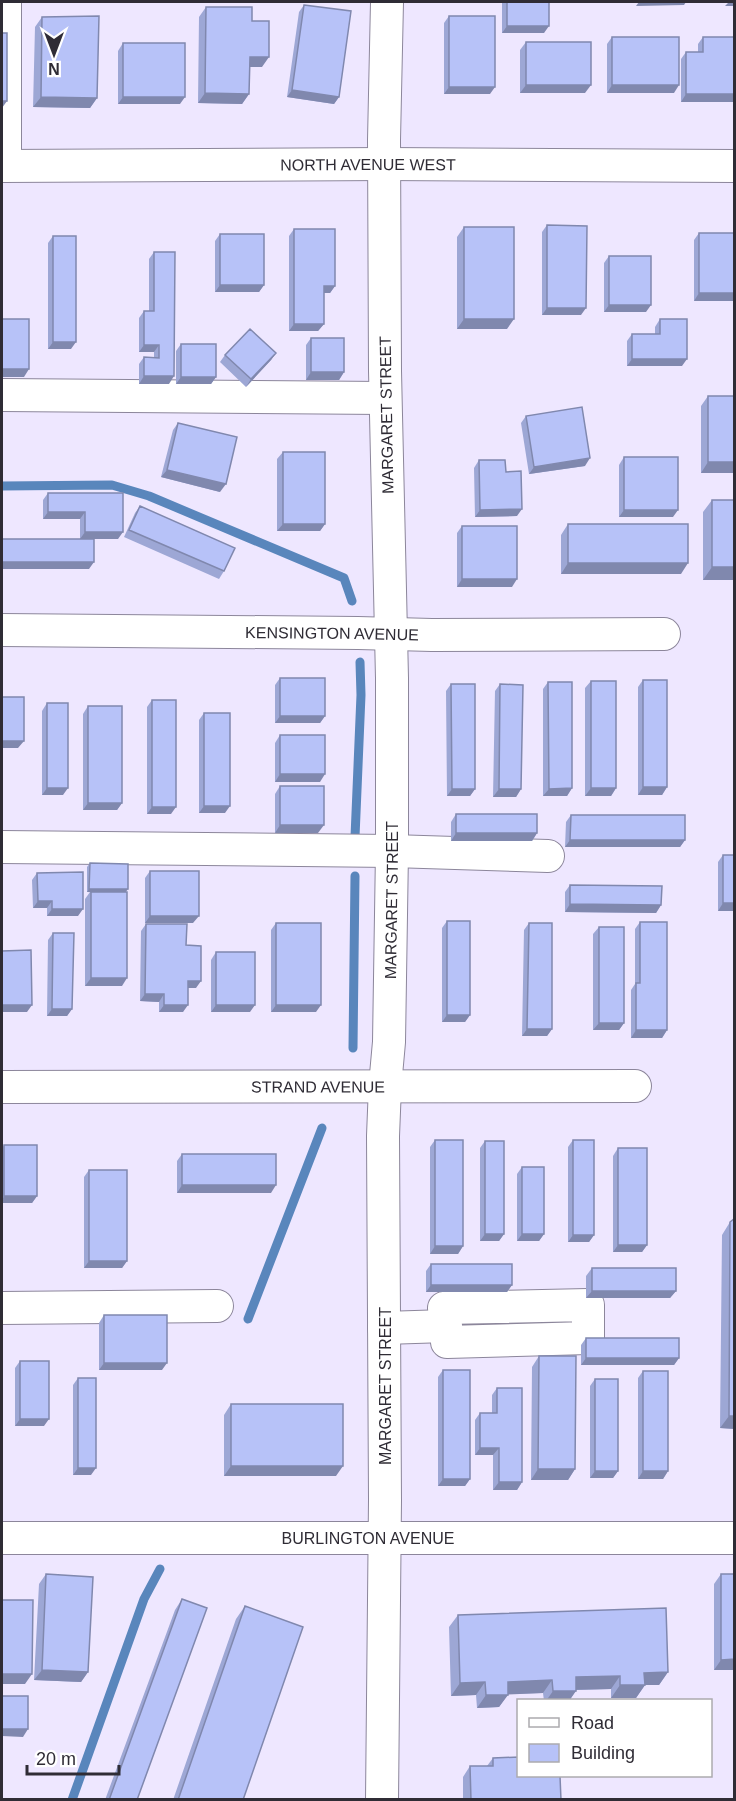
<svg xmlns="http://www.w3.org/2000/svg" width="736" height="1801" font-family="Helvetica,sans-serif">
<style>
.lines{fill:none;stroke-linecap:round;stroke-linejoin:round}
.stream{stroke:#5986bc;stroke-width:9}
.minor-casing{stroke:#8c869b;stroke-width:34}
.minor{stroke:#fff;stroke-width:32}
.wall{fill:#9da7d5}
.shaded-wall{fill:#8088ae}
.building{fill:#b7c2f8;stroke:#8088ae;stroke-width:1.5}
.labels{text-anchor:middle;stroke-width:5;stroke-linejoin:round;paint-order:stroke}
.street-label{font-size:16px;fill:#2f2c35;stroke:#fff}
</style>
<rect width="100%" height="100%" fill="#eee7ff"/>
<g class="lines">
<path class="stream" d="M2,486L112,485L149,496L344,578L352,601
M355,837L361,695L360,662
M353,1048L355,876
M248,1319L322,1128
M72,1800L144,1599L160,1569"/>
<g class="minor-casing">
<g id="minor">
<path id="s1" d="M2,166L385,164L734,166"/>
<path d="M5,166V2"/>
<path d="M2,395L385,398"/>
<path id="s2" d="M2,630L358,633L432,635L664,634"/>
<path d="M2,847L392,851L548,856"/>
<path id="s3" d="M2,1087L635,1086"/>
<path d="M588,1305V1338L447,1342L444,1308Z"/>
<path d="M2,1308L217,1306"/>
<path d="M384,1328L446,1326"/>
<path id="s4" d="M2,1538H734"/>
<path id="s5" d="M382,1800L385,1500L383,1136L385,1086L389,1042L392,851V678L385,371L384,140L387,2"/>
</g>
</g>
<use href="#minor" class="minor"/>
</g>
<path class="wall" d="M502,2H549L544,33H502Z
M304,5L339,97L334,104L287,97L299,12Z
M206,7L252,21L262,67H249V94L242,104L198,103L199,17Z
M449,16L490,94H444V23Z
M42,17L97,98L90,108L33,107L35,27Z
M612,37L674,93H607V44Z
M703,37L735,102H681V59L686,52H698V44Z
M526,42L585,93H520V50Z
M123,43L180,104H118V51Z
M547,225L581,315H542V232Z
M464,227L507,329H457V237Z
M294,229L335,286L330,293H324V324L318,331H289V236Z
M699,233L735,301H694V240Z
M220,234L264,285L259,292H215V241Z
M53,236L71,349H48V243Z
M154,252L169,384H139V364L144,357L154,358V352H139V318L144,311H149V259Z
M609,256L646,312H604V263Z
M660,319L682,366H627V341L632,334H655V327Z
M311,338L344,372L339,380H306V345Z
M181,344L216,377L211,384H176V351Z
M276,353L271,360L246,387L220,362L225,355Z
M708,396L735,473H701V406Z
M526,416L585,466L529,474L521,423Z
M178,423L220,492L161,477L173,430Z
M283,452L325,524L320,531H277V459Z
M624,457L673,517H619V465Z
M479,460L506,472L517,516L475,517L474,468Z
M48,493H123L118,539H80V519H43V500Z
M712,500L735,580H703V512Z
M140,506L224,571L219,579L124,537L135,513Z
M568,524L681,574H561V535Z
M462,526L512,587H457V533Z
M280,678L325,716L320,723H275V685Z
M643,680L667,787L662,795H638V687Z
M591,681L616,788L611,796H585V688Z
M548,682L572,788L567,796H543V689Z
M451,684L475,789L470,796H447L446,691Z
M500,684L521,789L516,797H493L495,691Z
M152,700L171,814H147V707Z
M47,703L63,795H42V711Z
M88,706L122,803L117,810H83V714Z
M204,713L225,813H199V720Z
M280,735L320,782H275V743Z
M280,786L318,833H275V794Z
M456,814L537,833L532,841H451V822Z
M571,815L685,840L680,847H565L566,822Z
M723,855L735,911H718V862Z
M90,863L125,892L122,986H85V899L90,892H87V867Z
M150,871L193,923H145V878Z
M37,873L78,916H47V908H33L32,880Z
M570,885L661,905L656,913L565,912V892Z
M447,921L470,1015L465,1022H442V928Z
M640,922L667,1030L662,1038H631V990L635,984V929Z
M276,923L316,1012H271V930Z
M529,923L552,1029L547,1036H522L524,930Z
M146,924L186,945L196,988H188L183,1012H159V1002L140,1001L141,931Z
M599,927L624,1023L619,1030H593V934Z
M53,933L72,1009L67,1016H47L48,940Z
M216,952L250,1012H211V960Z
M435,1140L463,1246L458,1254H430V1147Z
M573,1140L594,1235L589,1242H568V1147Z
M485,1141L504,1234L499,1241H480V1148Z
M4,1145L37,1196L32,1203H2V1149Z
M618,1148L647,1245L642,1252H613V1156Z
M182,1154L271,1193H177V1161Z
M522,1167L544,1234L539,1241H517V1174Z
M89,1170L127,1261L122,1268H84V1177Z
M735,1218V1429L720,1428L722,1235L730,1222Z
M431,1264L512,1285L507,1292H426V1271Z
M592,1268L676,1291L670,1298H586V1276Z
M104,1315L162,1370H99V1323Z
M586,1338L679,1358L674,1365H581V1345Z
M539,1356L575,1469L568,1480H531L532,1367Z
M20,1361L44,1426H15V1368Z
M443,1370L470,1479L465,1486H438V1377Z
M643,1371L668,1471L663,1479H638V1378Z
M78,1378L91,1475H73V1385Z
M595,1379L618,1471L613,1478H590V1386Z
M497,1388L522,1482L517,1490H493V1455H475V1420L480,1413H492V1395Z
M231,1404L336,1476H224V1415Z
M46,1574L88,1672L81,1682L34,1680L39,1584Z
M721,1574L735,1670H714V1584Z
M182,1599L137,1800H105L175,1610Z
M245,1606L243,1800H173L236,1619Z
M458,1615L668,1672L659,1685H645L636,1698H611V1689L576,1690L569,1701H544L543,1693L508,1694L499,1707L477,1708L476,1695L451,1696L449,1627Z
M493,1758L561,1800H463V1777L470,1766H487Z"/>
<path class="shaded-wall" d="M639,2H686L684,5L636,6Z
M729,2H735V6H725Z
M507,26H549L544,33H502Z
M250,57H269L262,67H242Z
M526,85H591L585,93H520Z
M612,85H679L674,93H607Z
M449,87H495L490,94H444Z
M292,90L339,97L334,104L287,97Z
M205,93L249,94L242,104L198,103Z
M686,94H735V102H681Z
M41,97L97,98L90,108L33,107Z
M123,97H185L180,104H118Z
M2,101H7L2,108Z
M220,285H264L259,292H215Z
M324,286H335L330,293H318Z
M699,293H735V301H694Z
M609,305H651L646,312H604Z
M547,308H586L581,315H542Z
M464,319H514L507,329H457Z
M294,324H324L318,331H289Z
M53,342H76L71,349H48Z
M144,345H159L154,352H139Z
M276,353L271,360L246,387L251,379Z
M632,359H687L682,366H627Z
M2,369H29L24,377H2Z
M311,372H344L339,380H306Z
M144,376H174L169,384H139Z
M181,377H216L211,384H176Z
M590,458L585,466L529,474L534,467Z
M708,462H735V473H701Z
M167,470L226,484L220,492L161,477Z
M522,509L517,516L475,517L480,510Z
M624,510H678L673,517H619Z
M48,512H85L80,519H43Z
M283,524H325L320,531H277Z
M85,532H123L118,539H80Z
M2,562H94L89,569H2Z
M568,563H688L681,574H561Z
M712,567H735V580H703Z
M462,579H517L512,587H457Z
M280,716H325L320,723H275Z
M2,741H24L18,748H2Z
M280,774H325L320,782H275Z
M643,787H667L662,795H638Z
M47,788H68L63,795H42Z
M572,788L567,796H543L549,789Z
M591,788H616L611,796H585Z
M452,789H475L470,796H447Z
M499,789H521L516,797H493Z
M88,803H122L117,810H83Z
M204,806H230L225,813H199Z
M152,807H176L171,814H147Z
M280,825H324L318,833H275Z
M456,833H537L532,841H451Z
M570,840H685L680,847H565Z
M89,889H128L125,893L87,892Z
M38,901H52L47,908H33Z
M723,903H735V911H718Z
M570,904L661,905L656,913L565,912Z
M52,909H83L78,916H47Z
M150,916H199L193,923H145Z
M91,978H127L122,986H85Z
M188,981H201L196,988H183Z
M145,994H164L159,1002L140,1001Z
M2,1005H32L27,1012H2Z
M164,1005H188L183,1012H159Z
M216,1005H255L250,1012H211Z
M276,1005H321L316,1012H271Z
M52,1009H72L67,1016H47Z
M447,1015H470L465,1022H442Z
M599,1023H624L619,1030H593Z
M527,1029H552L547,1036H522Z
M636,1030H667L662,1038H631Z
M182,1185H276L271,1193H177Z
M4,1196H37L32,1203H2V1200Z
M485,1234H504L499,1241H480Z
M522,1234H544L539,1241H517Z
M573,1235H594L589,1242H568Z
M618,1245H647L642,1252H613Z
M435,1246H463L458,1254H430Z
M89,1261H127L122,1268H84Z
M431,1285H512L507,1292H426Z
M592,1291H676L670,1298H586Z
M586,1358H679L674,1365H581Z
M104,1363H167L162,1370H99Z
M729,1416H735V1429L720,1428Z
M20,1419H49L44,1426H15Z
M480,1448H499L493,1455H475Z
M231,1466H343L336,1476H224Z
M78,1468H96L91,1475H73Z
M538,1469H575L568,1480H531Z
M595,1471H618L613,1478H590Z
M643,1471H668L663,1479H638Z
M443,1479H470L465,1486H438Z
M499,1482H522L517,1490H493Z
M735,1659V1670H714L721,1660Z
M42,1670L88,1672L81,1682L34,1680Z
M668,1672L659,1685H645L636,1698H611L620,1685L644,1673Z
M2,1674H32L25,1684H2Z
M620,1676L611,1689L567,1690L576,1677Z
M552,1680L543,1693L499,1695L508,1682Z
M485,1682L476,1695L451,1696L460,1683Z
M553,1691H576L569,1701H546Z
M486,1695H508L499,1707L477,1708Z
M2,1729H28L23,1737L2,1736Z"/>
<path class="building" d="M507,2H549V26H507Z
M304,5L351,11L339,97L292,90Z
M206,7H252V21H269V57H250L249,94L205,93Z
M99,16L97,98L41,97L42,17Z
M449,16H495V87H449Z
M2,33H7V101H2Z
M612,37H679V85H612Z
M703,37H735V94H686V52H703Z
M526,42H591V85H526Z
M123,43H185V97H123Z
M547,225L587,226L586,308H547Z
M464,227H514V319H464Z
M294,229H335V286H324V324H294Z
M699,233H735V293H699Z
M220,234H264V285H220Z
M53,236H76V342H53Z
M154,252H175L174,376H144V357L159,358V345H144V311H154Z
M609,256H651V305H609Z
M2,319H29V369H2Z
M660,319H687V359H632V334H660Z
M250,329L276,353L251,379L225,355Z
M311,338H344V372H311Z
M181,344H216V377H181Z
M708,396H735V462H708Z
M582,407L590,458L534,467L526,416Z
M178,423L237,437L226,484L167,470Z
M283,452H325V524H283Z
M624,457H678V510H624Z
M479,460H505L506,472L521,471L522,509L480,510Z
M48,493H123V532H85V512H48Z
M712,500H735V567H712Z
M140,506L235,548L224,571L129,530Z
M568,524H688V563H568Z
M462,526H517V579H462Z
M2,539H94V562H2Z
M280,678H325V716H280Z
M643,680H667V787H643Z
M591,681H616V788H591Z
M548,682H572V788L549,789Z
M451,684H475V789H452Z
M500,684L523,685L521,789H499Z
M2,697H24V741H2Z
M152,700H176V807H152Z
M47,703H68V788H47Z
M88,706H122V803H88Z
M204,713H230V806H204Z
M280,735H325V774H280Z
M280,786H324V825H280Z
M456,814H537V833H456Z
M571,815H685V840H570Z
M723,855H735V903H723Z
M90,863L128,864V889H89Z
M150,871H199V916H150Z
M83,872V909H52V901H38L37,873Z
M570,885L662,886L661,905L570,904Z
M91,892H127V978H91Z
M447,921H470V1015H447Z
M640,922H667V1030H636V983H640Z
M276,923H321V1005H276Z
M529,923H552V1029H527Z
M146,924H187L186,945L201,946V981H188V1005H164V994H145Z
M599,927H624V1023H599Z
M53,933H74L72,1009H52Z
M31,950L32,1005H2V951Z
M216,952H255V1005H216Z
M435,1140H463V1246H435Z
M573,1140H594V1235H573Z
M485,1141H504V1234H485Z
M4,1145H37V1196H4Z
M618,1148H647V1245H618Z
M182,1154H276V1185H182Z
M522,1167H544V1234H522Z
M89,1170H127V1261H89Z
M735,1218V1416H729L730,1222Z
M431,1264H512V1285H431Z
M592,1268H676V1291H592Z
M104,1315H167V1363H104Z
M586,1338H679V1358H586Z
M539,1356H576L575,1469H538Z
M20,1361H49V1419H20Z
M443,1370H470V1479H443Z
M643,1371H668V1471H643Z
M78,1378H96V1468H78Z
M595,1379H618V1471H595Z
M497,1388H522V1482H499V1448H480V1413H497Z
M231,1404H343V1466H231Z
M46,1574L93,1577L88,1672L42,1670Z
M721,1574H735V1659L721,1660Z
M182,1599L207,1608L137,1800H109Z
M2,1600H33L32,1674H2Z
M245,1606L303,1627L243,1800H178Z
M666,1608L668,1672L644,1673L645,1685H620V1676L576,1677V1691H553L552,1680L508,1682V1695H486L485,1682L460,1683L458,1615Z
M2,1696H28V1729H2Z
M519,1757V1776H560L561,1800H471L470,1766H493V1758Z"/>
<g class="labels">
<g class="street-label">
<text dy="6" stroke="none"><textPath href="#s1" startOffset="366">NORTH AVENUE WEST</textPath></text>
<text transform="translate(386 415) rotate(-91)" y="6">MARGARET STREET</text>
<text dy="6" stroke="none"><textPath href="#s2" startOffset="330">KENSINGTON AVENUE</textPath></text>
<text dy="6" stroke="none"><textPath href="#s5" startOffset="900">MARGARET STREET</textPath></text>
<text dy="6" stroke="none"><textPath href="#s3" startOffset="316">STRAND AVENUE</textPath></text>
<text transform="translate(385 1386) rotate(-90)" y="6">MARGARET STREET</text>
<text dy="6" stroke="none"><textPath href="#s4" startOffset="366">BURLINGTON AVENUE</textPath></text>
</g>
</g>
<rect width="736" height="1801" fill="none" stroke="#2f2c35" stroke-width="6"/>
<rect x="517" y="1699" width="195" height="78" fill="#ffffff" stroke="#acabae" stroke-width="1.5"/>
<rect x="529" y="1718" width="30" height="9" fill="#ffffff" stroke="#acabae" stroke-width="1.5"/>
<text x="571" y="1729" font-size="18" fill="#2f2c35">Road</text>
<rect x="529" y="1744" width="30" height="18" fill="#b7c2f8" stroke="#acabae" stroke-width="1.5"/>
<text x="571" y="1759" font-size="18" fill="#2f2c35">Building</text>
<g transform="translate(54 54) rotate(180)" stroke="#ffffff" stroke-width="4.5" paint-order="stroke">
<path d="M0-4.5L10 22L0 15L-10 22Z" fill="#2f2c35"/>
<text y="-9" font-size="16" font-weight="bold" text-anchor="middle" fill="#2f2c35">N</text>
</g>
<path d="M27 1765v9h92v-9" fill="none" stroke="#2f2c35" stroke-width="3"/>
<text x="36" y="1765" font-size="18" fill="#2f2c35" stroke="#ffffff" stroke-width="4.5" paint-order="stroke">20 m</text>
</svg>
